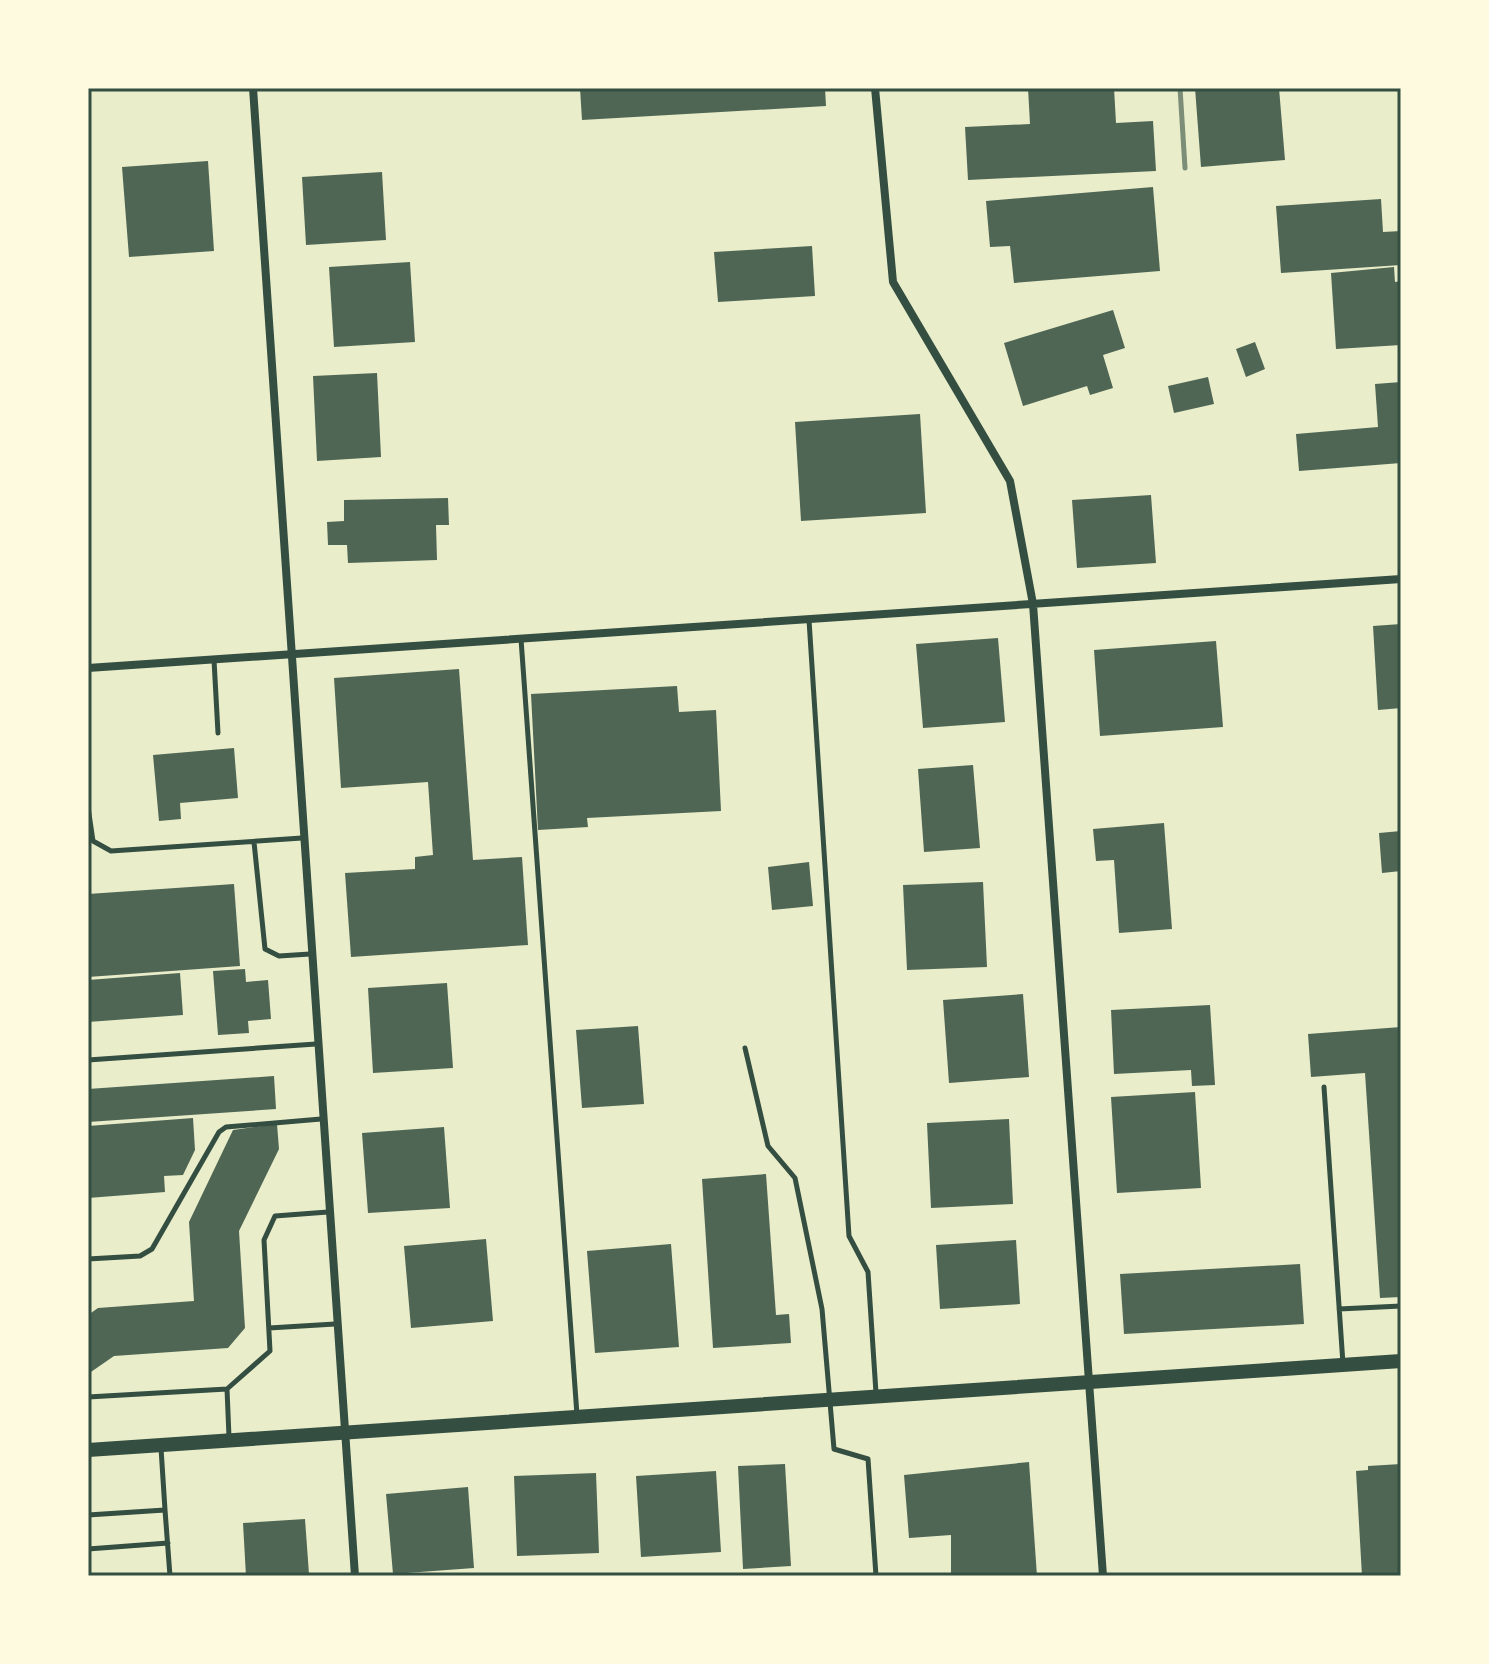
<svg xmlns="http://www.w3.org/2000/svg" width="1489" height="1664" font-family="Ubuntu,sans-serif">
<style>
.building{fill:#4f6655}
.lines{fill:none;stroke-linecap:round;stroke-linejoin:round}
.service{stroke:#344e41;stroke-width:5}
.minor{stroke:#344e41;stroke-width:8}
.tertiary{stroke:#344e41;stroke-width:14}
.rail{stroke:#7c8e77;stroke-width:5}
.neatline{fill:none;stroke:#344e41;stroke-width:3}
</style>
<rect width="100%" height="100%" fill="#e9edc9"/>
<path class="building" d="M580,88H825L826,106L582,120Z
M1028,88H1114L1116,123L1153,121L1156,171L968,180L965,127L1030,124Z
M1195,88H1279L1285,160L1201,167Z
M208,161L214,251L129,257L122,167Z
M382,172L386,240L306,245L302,177Z
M1153,187L1160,271L1014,283L1010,246L990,247L986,201Z
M1381,199L1383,232L1401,231V265L1281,273L1276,206Z
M812,246L815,296L718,302L714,252Z
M410,262L415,342L334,347L329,267Z
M1394,267L1395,282L1401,281V345L1336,349L1331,273Z
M1113,310L1125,348L1103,355L1113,388L1090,395L1087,386L1023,406L1004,343Z
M1255,342L1265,369L1246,377L1236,349Z
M377,373L381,457L317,461L313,376Z
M1208,377L1214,404L1174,413L1168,386Z
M1401,382V463L1299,471L1296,434L1378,427L1375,384Z
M920,414L926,513L801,521L795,422Z
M1151,495L1156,563L1077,568L1072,500Z
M448,498L449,525H436L437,560L348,563L347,545H328L327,522L344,521V500Z
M1401,624V708L1378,710L1373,626Z
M998,638L1005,722L923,728L916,644Z
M1216,641L1223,727L1100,736L1094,650Z
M459,669L473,860L522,857L528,945L351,957L345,873L415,869V857L433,855L428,782L341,788L334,678Z
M677,686L679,712L716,710L721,811L587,818L588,827L538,830L531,694Z
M234,748L238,798L180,803L181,819L159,821L153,755Z
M973,765L980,848L924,852L918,769Z
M1164,823L1172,929L1119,933L1114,860L1096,861L1093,829Z
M1401,831V871L1382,873L1379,833Z
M809,862L813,906L772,910L768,867Z
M983,882L987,967L907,970L903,885Z
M234,884L240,966L88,977V894Z
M245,969L246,982L268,980L271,1019L248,1021L249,1033L218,1035L213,971Z
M180,973L183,1015L88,1022V980Z
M447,983L453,1068L373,1073L368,988Z
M1023,994L1029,1077L949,1083L943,1000Z
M1210,1005L1215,1085L1192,1086L1191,1070L1114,1074L1111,1010Z
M638,1026L644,1104L582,1108L576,1030Z
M1401,1027V1297L1380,1298L1365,1073L1311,1077L1308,1034Z
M274,1076L276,1109L88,1122V1089Z
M1195,1092L1201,1188L1117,1193L1111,1097Z
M193,1118L195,1150L183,1175L164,1176L165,1192L88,1198V1126Z
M1009,1119L1013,1204L931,1208L927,1123Z
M277,1124L279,1149L239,1231L245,1328L228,1348L114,1356L88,1374V1315L98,1308L194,1301L189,1222L233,1130Z
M444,1127L450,1208L368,1213L362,1133Z
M766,1174L776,1315L789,1314L791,1343L713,1348L702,1179Z
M486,1239L493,1321L411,1328L404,1246Z
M1016,1240L1020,1304L940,1309L936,1245Z
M671,1244L679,1347L595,1353L587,1251Z
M1300,1264L1304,1324L1124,1334L1120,1274Z
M1029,1462L1037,1576H951V1535L909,1538L904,1475Z
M785,1464L791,1566L743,1569L738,1466Z
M1401,1464V1576H1362L1356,1471L1368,1470V1466Z
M716,1471L721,1552L641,1557L636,1476Z
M596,1473L599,1553L517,1556L514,1476Z
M468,1487L474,1568L393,1574L386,1494Z
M305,1519L309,1574L246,1576L243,1523Z"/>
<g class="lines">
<path class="service" d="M809,620L849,1236L868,1272L876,1393
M521,639L577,1415
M214,660L218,733
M88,807L93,841L111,851L302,838
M254,842L265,949L279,956L310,954
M745,1048L768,1146L795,1178L822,1309L834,1449L868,1459L876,1576
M88,1060L316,1044
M1324,1087L1343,1364
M88,1259L140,1256L152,1249L219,1132L226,1127L321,1119
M1339,1309L1401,1306
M269,1328L335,1324
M227,1389L270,1351L264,1240L275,1216L328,1212
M88,1397L227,1389L229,1437
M165,1510L170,1576
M88,1515L165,1510L161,1448
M88,1549L168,1543"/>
<path class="minor" d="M253,88L355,1576
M875,88L893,282L1010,481L1033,604L1103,1576
M88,668L1401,579"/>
<path class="tertiary" d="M88,1450L1401,1361"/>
<path class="rail" d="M1180,88L1185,168"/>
</g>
<rect width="1489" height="1664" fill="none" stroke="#fefae0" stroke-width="180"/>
<rect x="90" y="90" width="1309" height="1484" class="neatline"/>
</svg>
